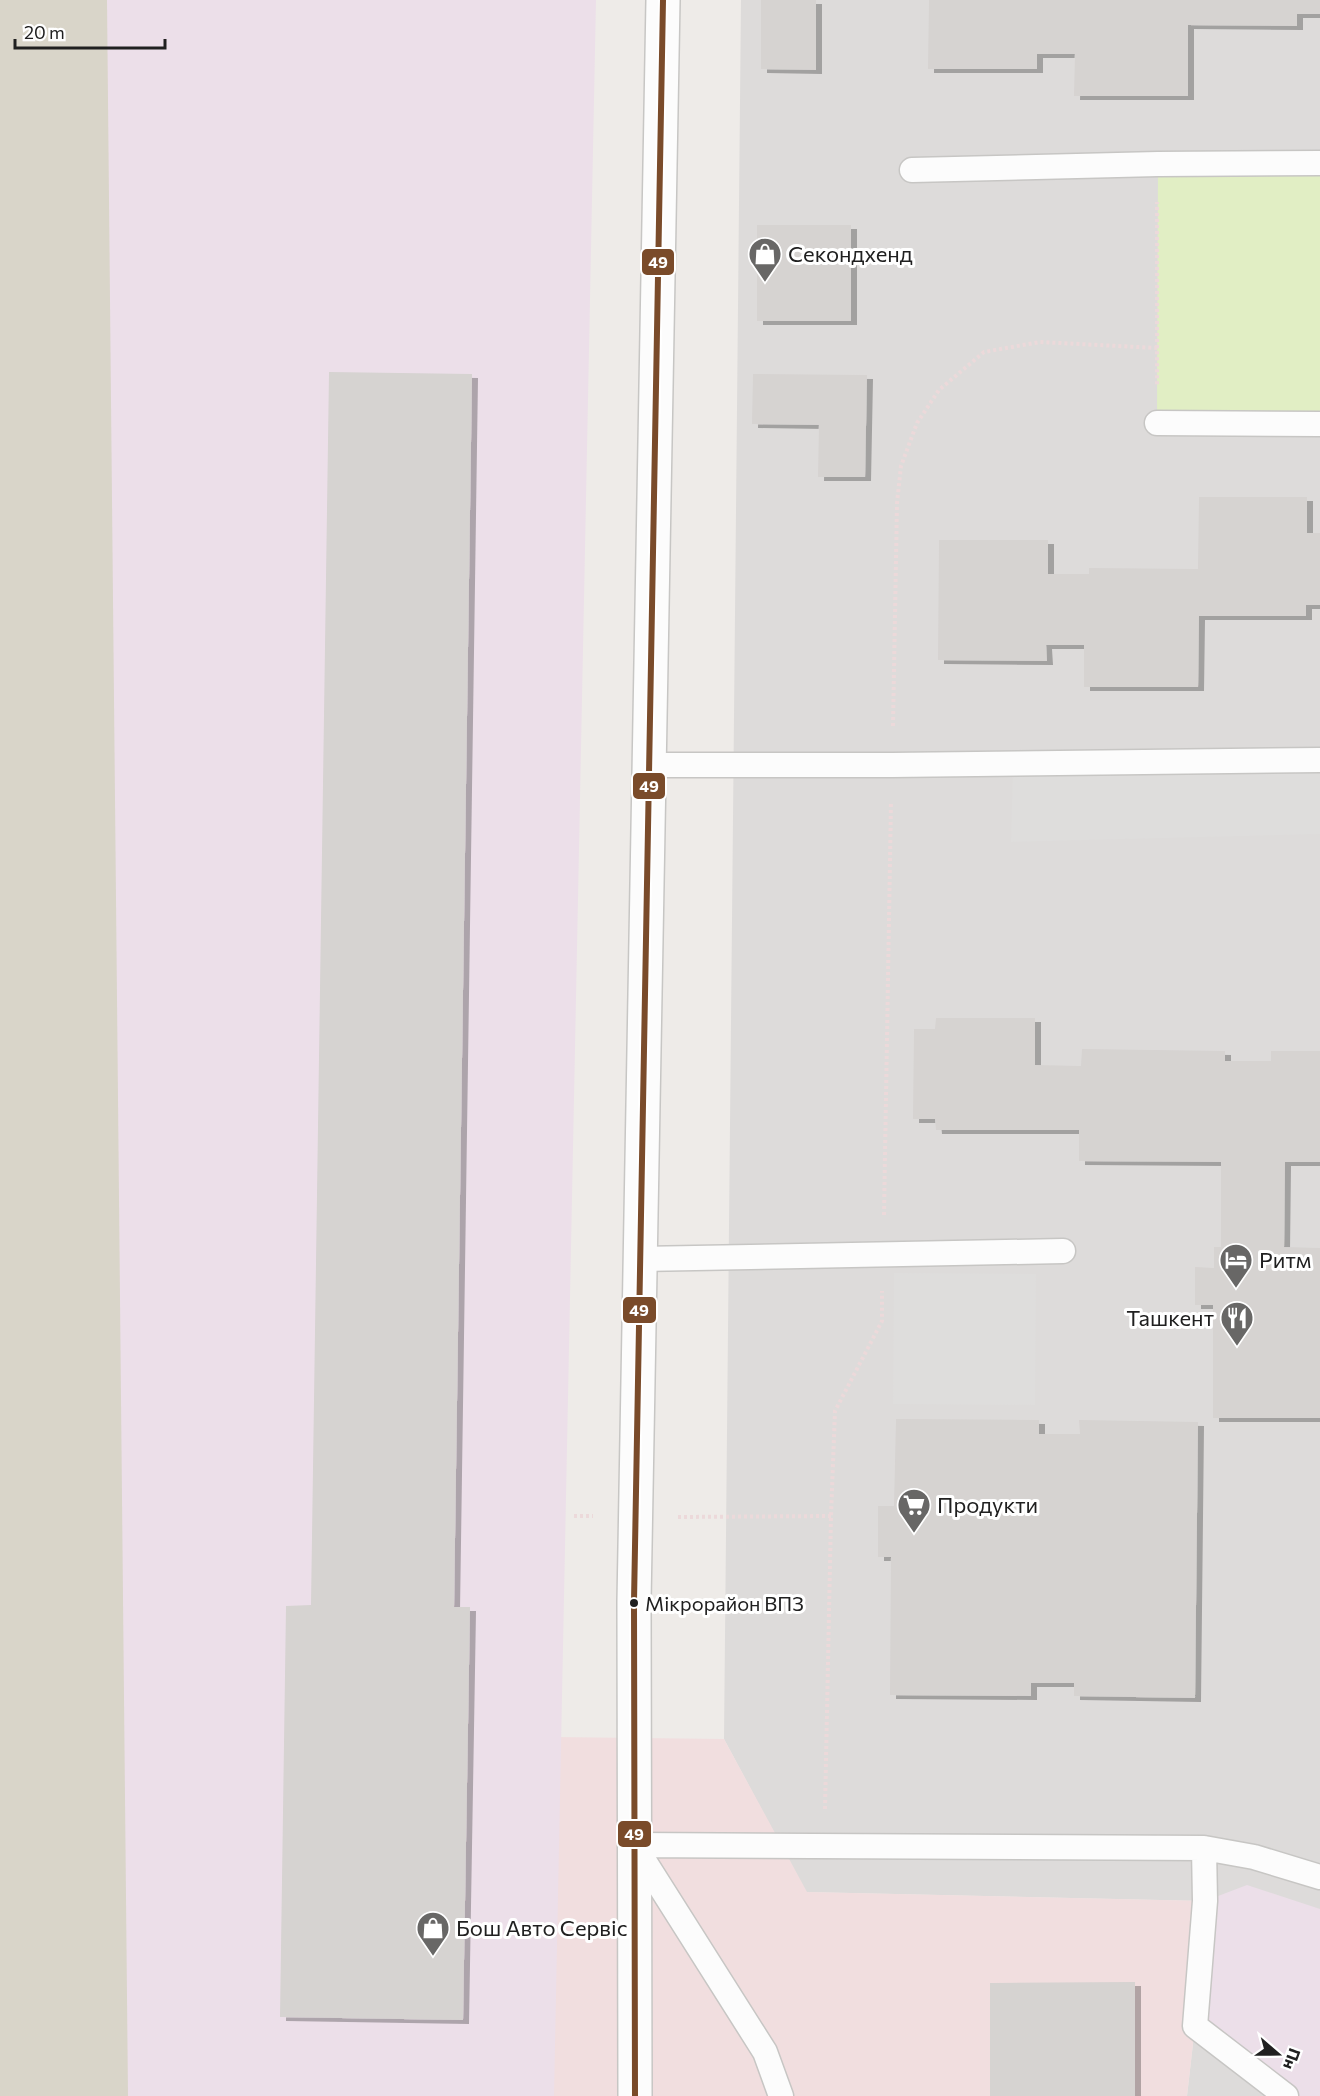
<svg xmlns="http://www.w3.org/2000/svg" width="1320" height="2096" font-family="Commissioner,sans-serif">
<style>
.residential{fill:#dddbda}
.commercial{fill:#f1dedf}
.industrial{fill:#ecdfe9}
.construction{fill:#d9d5c9}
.grass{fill:#e1eec4}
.parking{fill:#dedddc}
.building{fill:#d6d3d1;filter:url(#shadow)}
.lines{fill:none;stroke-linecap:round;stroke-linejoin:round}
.service-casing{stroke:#c7c6c4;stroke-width:27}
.tertiary-casing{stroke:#c7c6c4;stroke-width:36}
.path{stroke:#ecd9da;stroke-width:4;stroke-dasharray:3 3;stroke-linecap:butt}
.service{stroke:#fcfcfc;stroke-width:24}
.tertiary{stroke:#fcfcfc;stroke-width:33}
.bus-1-casing{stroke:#fff;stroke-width:10}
.bus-1{stroke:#7a4b2a;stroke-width:6}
.bus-dot{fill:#202020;stroke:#fff;stroke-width:2}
.labels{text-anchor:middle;stroke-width:6;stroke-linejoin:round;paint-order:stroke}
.bus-label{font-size:20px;fill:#202020;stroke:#fff;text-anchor:start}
.poi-label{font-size:22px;fill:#202020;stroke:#fff;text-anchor:start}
.line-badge{stroke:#fff;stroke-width:2}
.badge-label{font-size:16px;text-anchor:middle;font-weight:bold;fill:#fff}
</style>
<defs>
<filter id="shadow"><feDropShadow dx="6" dy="4" stdDeviation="0" flood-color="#0004"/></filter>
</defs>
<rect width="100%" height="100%" fill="#eeebe8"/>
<path class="residential" d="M741,0H1320V2096H1187L1195,2026L1205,1901L806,1892L724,1739Z"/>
<path class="commercial" d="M553,1737L724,1739L807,1892L1205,1901L1195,2026L1187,2096H545Z"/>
<path class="industrial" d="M0,0H596L554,2096H0Z
M1247,1885L1320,1909V2096H1286L1195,2026L1205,1901Z"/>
<path class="construction" d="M0,0H107L128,2096H0Z"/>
<path class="grass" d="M1320,163V424L1157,423L1158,164Z"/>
<path class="parking" d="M1320,760V834L1011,842L1013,764Z
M894,1273L1036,1274L1035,1405L893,1404Z"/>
<path class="building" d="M761,0H816V70L761,69Z
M929,0H1320V14H1297V26L1188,25V96H1074L1075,54H1037V69H928Z
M757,225H851V321H757Z
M329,372L472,374L454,1607H470L463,2020L280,2017L286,1606L311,1605Z
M753,374L867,375L865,477H818L819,425L752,424Z
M1199,497H1307V533H1320V605H1306V616H1199L1198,687H1084V645H1046L1047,661L938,660L939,540H1048V574H1089V568L1198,569Z
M936,1018H1035V1065L1081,1066L1082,1049L1225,1051V1061H1271V1051H1320V1162H1285L1284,1247L1320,1248V1418H1213V1305H1195V1267L1214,1268V1247H1221V1162L1079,1161V1130H936L935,1119H913L914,1029H935Z
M896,1419L1039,1420V1434H1080L1079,1420L1198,1422L1195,1698L1074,1696V1683H1031V1696L890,1695L891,1557H878V1506H894Z
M1135,1982V2096H990V1983Z"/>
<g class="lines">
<g class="service-casing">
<path id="service" d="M912,170L1158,164L1320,163
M1157,423L1320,424
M650,765H892L1320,760
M640,1259L1063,1251
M634,1845L1204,1848L1254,1857L1320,1877
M634,1845L765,2052L781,2096
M1204,1848L1205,1901L1195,2026L1286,2096"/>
</g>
<g class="tertiary-casing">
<path id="tertiary" d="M635,2096L634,1602L663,0"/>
</g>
<path class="path" d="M1157,348V202
M893,726L897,503L901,466L917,423L939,390L984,352L1040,342L1157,348V386
M884,1215L891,802
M574,1516H593
M678,1517L831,1516
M825,1809L831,1516L835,1411L882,1321V1291"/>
<use href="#service" class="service"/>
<use href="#tertiary" class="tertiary"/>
<g class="bus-1-casing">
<path id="bus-1" d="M635,2096L634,1602L663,0"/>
</g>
<use href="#bus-1" class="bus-1"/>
</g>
<defs>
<g id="shop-pin" transform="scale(1.725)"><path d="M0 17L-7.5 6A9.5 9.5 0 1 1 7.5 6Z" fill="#686766" stroke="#fff"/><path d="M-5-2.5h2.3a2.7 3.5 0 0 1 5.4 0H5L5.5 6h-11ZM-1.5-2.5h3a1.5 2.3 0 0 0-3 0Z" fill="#fff"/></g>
<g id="hotel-pin" transform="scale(1.725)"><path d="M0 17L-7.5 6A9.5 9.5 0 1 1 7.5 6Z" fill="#686766" stroke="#fff"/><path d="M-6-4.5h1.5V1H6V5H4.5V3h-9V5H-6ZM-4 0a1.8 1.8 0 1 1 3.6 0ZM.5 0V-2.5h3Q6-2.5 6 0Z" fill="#fff"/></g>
<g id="restaurant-pin" transform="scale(1.725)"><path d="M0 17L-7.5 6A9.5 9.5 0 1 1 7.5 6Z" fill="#686766" stroke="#fff"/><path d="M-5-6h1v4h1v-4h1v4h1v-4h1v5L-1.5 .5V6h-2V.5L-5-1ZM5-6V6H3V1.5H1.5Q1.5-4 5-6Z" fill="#fff"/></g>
<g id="supermarket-pin" transform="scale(1.725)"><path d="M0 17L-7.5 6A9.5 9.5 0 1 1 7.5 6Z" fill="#686766" stroke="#fff"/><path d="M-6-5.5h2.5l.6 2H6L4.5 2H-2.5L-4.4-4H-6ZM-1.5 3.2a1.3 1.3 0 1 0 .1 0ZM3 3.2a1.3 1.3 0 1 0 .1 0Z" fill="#fff"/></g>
</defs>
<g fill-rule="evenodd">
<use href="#shop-pin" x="765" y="254"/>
<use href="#hotel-pin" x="1236" y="1260"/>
<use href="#restaurant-pin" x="1237" y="1318"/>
<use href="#supermarket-pin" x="914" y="1505"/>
<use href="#shop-pin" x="433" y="1928"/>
</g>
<circle class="bus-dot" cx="634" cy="1603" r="5"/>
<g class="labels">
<g class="bus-label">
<text x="645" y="1611">Мікрорайон ВПЗ</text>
</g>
<g class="poi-label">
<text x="788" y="262">Секондхенд</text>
<text x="1259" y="1268">Ритм</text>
<text x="1214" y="1326" text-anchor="end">Ташкент</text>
<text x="937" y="1513">Продукти</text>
<text x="456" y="1936">Бош Авто Сервіс</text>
</g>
</g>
<g class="line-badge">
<rect x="641" y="248" width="34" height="28" rx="6" fill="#7a4b2a"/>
<rect x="632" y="772" width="34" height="28" rx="6" fill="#7a4b2a"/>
<rect x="622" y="1296" width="35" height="28" rx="6" fill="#7a4b2a"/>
<rect x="617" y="1820" width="35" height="28" rx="6" fill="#7a4b2a"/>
</g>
<g class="badge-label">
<text x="658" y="268">49</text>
<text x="649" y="792">49</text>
<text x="639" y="1316">49</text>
<text x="634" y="1840">49</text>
</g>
<g transform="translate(1278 2054) rotate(110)" stroke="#ffffff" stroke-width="4.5" paint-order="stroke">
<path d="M0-4.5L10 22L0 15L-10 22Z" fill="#202020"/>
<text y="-9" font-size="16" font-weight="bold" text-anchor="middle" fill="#202020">Пн</text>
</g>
<path d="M15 39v9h150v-9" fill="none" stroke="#202020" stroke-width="3"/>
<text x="24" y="39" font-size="18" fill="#202020" stroke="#ffffff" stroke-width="4.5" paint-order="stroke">20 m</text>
</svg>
